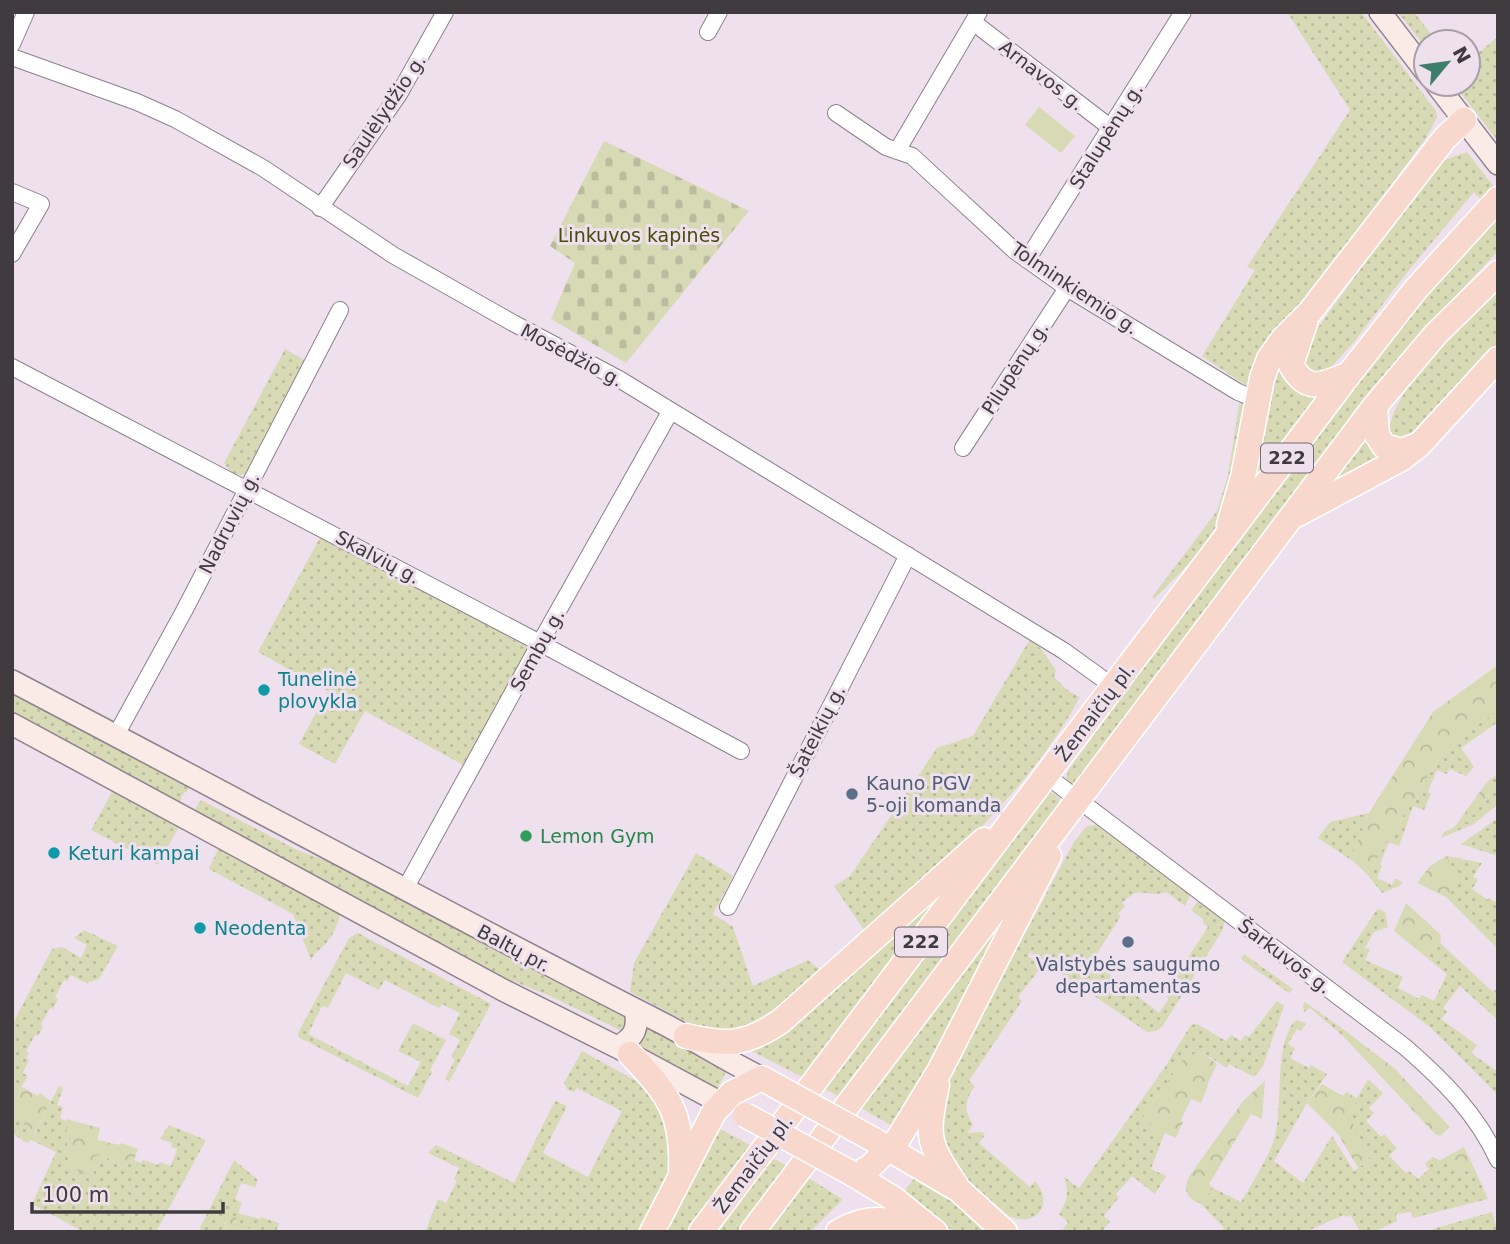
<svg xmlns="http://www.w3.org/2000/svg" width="1510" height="1244" font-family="'DejaVu Sans',sans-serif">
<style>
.grass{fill:url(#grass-dots)}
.forest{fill:url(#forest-crowns)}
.cemetery{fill:url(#cemetery-stones)}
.park{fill:#d7dab5}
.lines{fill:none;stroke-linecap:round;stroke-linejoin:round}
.street-casing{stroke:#8e818d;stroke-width:18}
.secondary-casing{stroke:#8e818d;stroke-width:24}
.primary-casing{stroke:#fff;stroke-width:27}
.street{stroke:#fff;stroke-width:16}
.secondary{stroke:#fbebe6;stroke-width:21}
.primary{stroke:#f8d7cc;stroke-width:24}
.primary-bridge-casing{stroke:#fff;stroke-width:27;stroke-linecap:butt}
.primary-bridge{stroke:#f8d7cc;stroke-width:24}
.culture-dot{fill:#0f9aa8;stroke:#eee0ed;stroke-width:2.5}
.service-dot{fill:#5c6f8a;stroke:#eee0ed;stroke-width:2.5}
.leisure-dot{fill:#2e9e5b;stroke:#eee0ed;stroke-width:2.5}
.labels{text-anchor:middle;stroke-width:6;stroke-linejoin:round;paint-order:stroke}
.shield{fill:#eee0ed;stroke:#746c73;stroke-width:2}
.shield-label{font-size:18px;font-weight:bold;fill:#403b3f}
.street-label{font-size:19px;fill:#403b3f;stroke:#eee0ed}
.park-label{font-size:19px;fill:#494b09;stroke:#eee0ed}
.culture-label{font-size:19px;fill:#0d838f;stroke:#eee0ed;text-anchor:start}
.service-label{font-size:19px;fill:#4e5e75;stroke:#eee0ed;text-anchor:start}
.leisure-label{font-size:19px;fill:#27864d;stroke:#eee0ed;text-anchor:start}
</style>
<defs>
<pattern id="grass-dots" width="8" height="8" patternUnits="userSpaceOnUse" patternTransform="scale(1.75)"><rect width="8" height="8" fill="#d7dab5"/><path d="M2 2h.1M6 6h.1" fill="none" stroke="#babc9d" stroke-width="1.8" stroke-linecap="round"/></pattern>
<pattern id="forest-crowns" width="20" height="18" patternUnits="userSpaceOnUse" patternTransform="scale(1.75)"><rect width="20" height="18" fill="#d7dab5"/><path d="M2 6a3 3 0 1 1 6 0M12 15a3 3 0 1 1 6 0" fill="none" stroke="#babc9d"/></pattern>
<pattern id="cemetery-stones" width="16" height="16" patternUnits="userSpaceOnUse" patternTransform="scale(1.75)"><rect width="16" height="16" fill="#d7dab5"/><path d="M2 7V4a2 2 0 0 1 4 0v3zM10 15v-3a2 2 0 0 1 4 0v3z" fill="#babc9d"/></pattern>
</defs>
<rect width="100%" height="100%" fill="#eee0ed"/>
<path class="grass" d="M1287,12H1361L1436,111L1437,117L1426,138L1298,309L1252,384L1245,385L1202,356L1255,270L1247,267L1350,110Z
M1398,12H1414L1437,42H1426V48Z
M1498,37V141L1454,84H1468V61Z
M1467,152L1498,192V251L1412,342L1074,786L1066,780L1068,771L1121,698L1134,676L1405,316L1497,216L1474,192L1409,270L1353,343L1325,374L1308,375L1302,356L1317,329L1422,184L1444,160Z
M1498,291V348L1408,443L1391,436C1380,400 1473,315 1498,291Z
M285,349L306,361L250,471L242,475L232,474L224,463Z
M1278,354C1283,377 1293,402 1323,393L1255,486L1253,473Z
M1240,399L1248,407C1239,446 1235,493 1215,528C1200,555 1175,578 1154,599L1152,597L1217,511L1228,475Z
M1367,430L1390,459L1320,497Z
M323,532L530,649L465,766L365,711L335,764L299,744L328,691L258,652Z
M1030,639L1042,650L1056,670L1054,677L1067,690L1080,697C1029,791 945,863 869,937L834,886L850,876L937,748L973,736Z
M12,691L193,786L182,795L180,804L12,715Z
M1498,711V722L1461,748L1474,767L1466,776L1450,769L1447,774L1437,770L1428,792L1431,794L1424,810L1413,806L1399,846L1389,842L1380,864L1382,866L1377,878L1392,885L1395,879L1403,882L1399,886L1382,893L1367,874L1439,759L1471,729Z
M1498,774V804L1474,824L1441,838L1444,832L1468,821L1493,790L1487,782Z
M113,790L181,823L158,865L91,830Z
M1051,792L1059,798L1060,804L842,1098L823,1088L1044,794Z
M201,800L297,850L351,870L596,1000L628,1018L624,1032L550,996L498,975L198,815L195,809Z
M1369,813L1353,853V861L1318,838L1330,822Z
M1498,818V856L1461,844Z
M1097,825L1191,893L1185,906L1166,892C1145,899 1142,883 1122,903L1125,906L1118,914L1121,916L1096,955L1094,962L1159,1013L1168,1000L1166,991L1208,927L1203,923V919L1191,910L1199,900L1225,920L1222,931L1162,1027L1156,1031L1147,1032L1030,952L1028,956L1042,966L1018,997L1022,1001L969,1081L975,1086C964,1101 964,1110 973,1125L967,1133L982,1132L985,1135L979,1143L1030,1187L1035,1181C1055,1205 1036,1228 1009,1216L948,1163L935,1111L944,1085L1074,842L1087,826Z
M220,845L336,909L340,915C337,925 334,934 327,942C322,949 315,951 311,960L293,914L209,869Z
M696,853L733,876L713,914L733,927L753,986L808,960L823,972L747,1033L702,1030L630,992L634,963Z
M1447,856L1482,863L1473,877L1478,880L1472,889L1488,900L1489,898L1495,902L1498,899V949L1446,897L1457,880Z
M953,881L804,1078L752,1051L751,1047Z
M1009,909H1012L896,1128L861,1108Z
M1379,909L1385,912L1388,927L1374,932L1365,948L1370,950L1365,960L1403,977L1398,988L1419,999L1422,995L1434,1001L1447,974L1426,957L1440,943L1493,992L1498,987V1020L1460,986L1443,1008L1447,1012L1441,1019L1477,1045L1471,1053L1498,1072V1095L1430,1027L1342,962L1376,911Z
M84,930L118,946L99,979L86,983L71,975L67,981L64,980L55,997L58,999L53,1009L50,1008L41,1024L43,1026L38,1036L35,1035L26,1051L29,1053L26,1058L29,1060L23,1073L28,1076L12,1103V1025L52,949L62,947L81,958L87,945L74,938Z
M358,933L491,1004L449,1082L445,1079L455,1060L451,1057L460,1040L449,1034L460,1013L442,1004L439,1008L385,980L379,990L346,973L328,1008L322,1006L308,1034L408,1086L421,1062L398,1051L413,1023L446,1040L430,1070L432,1072L418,1098L298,1037V1033L349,938Z
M1244,954L1293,989L1289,993L1241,959Z
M1277,1001L1284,1006L1263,1066L1254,1077L1229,1064L1227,1068L1201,1052L1186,1057L1181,1063L1143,1118L1163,1137L1151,1169L1166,1176L1155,1194L1132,1176L1116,1194L1119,1197L1104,1216L1110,1222L1103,1230L1104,1232H1061L1068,1222L1059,1214C1068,1200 1069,1193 1064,1177L1079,1188L1165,1067L1191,1025L1197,1024L1226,1041L1231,1035L1241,1041L1245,1035L1249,1037Z
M1305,1002L1347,1032L1343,1036L1310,1008L1304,1012L1303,1006Z
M1296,1020L1306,1023L1301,1031L1297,1029L1288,1044L1295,1048L1290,1058L1309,1068L1311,1065L1327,1074L1307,1103L1274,1161L1303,1183L1332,1136L1354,1171L1369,1160L1349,1118L1357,1098L1368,1079L1383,1093L1369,1108L1374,1113L1366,1121L1381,1137L1384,1134L1397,1148L1389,1156L1406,1173L1409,1171L1418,1179L1429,1169L1425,1164L1433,1157L1463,1172L1474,1168L1488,1199L1413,1218L1411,1212L1396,1214L1397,1221L1373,1232H1360L1351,1215L1346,1217L1344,1215L1305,1232H1220L1224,1228L1200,1203L1213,1188L1241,1202C1252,1183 1265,1163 1273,1143C1285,1113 1272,1043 1296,1020Z
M646,1025L727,1070L716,1091L633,1044Z
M582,1051L642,1084L654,1098L665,1124H671L673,1165L644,1232H425L438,1199L446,1203L457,1181L454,1179L459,1168L428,1153L436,1145L514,1183L555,1101L567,1106L543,1153L588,1177L622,1111L577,1088L574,1092L567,1089L564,1083Z
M59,1086L63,1088L57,1105L63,1107L60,1118L66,1121L69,1167L93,1177L96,1154L104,1156L123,1167L134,1160L141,1163L143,1160L158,1165L160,1162L171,1166L177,1149L171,1147L172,1143L160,1139L169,1125L206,1140L156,1232H84L32,1204L56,1152L31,1140L27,1143L12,1133V1110L20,1114L32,1139Z
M714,1126L752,1146L688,1232H660Z
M770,1157L789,1167L741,1232H713Z
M234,1160L258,1180L255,1187L241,1183L235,1200L242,1202L238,1213L260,1219L261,1217L279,1223L276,1232H253L230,1214L225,1223L227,1232H198Z
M916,1175L959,1205L988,1232H954L903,1194Z
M807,1177L842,1199L841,1201L810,1232H766Z
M1492,1212L1498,1232H1433V1229Z"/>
<path class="forest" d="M1498,665V711L1471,729L1439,759L1367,874L1353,861V853L1369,813L1433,712Z
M1487,782L1493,790L1468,821L1453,829Z
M1447,856L1457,880L1446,897L1417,883L1430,866Z
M1406,903L1441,935L1440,943L1426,957L1394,931Z
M1347,1032L1394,1068L1450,1127L1440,1136L1435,1134L1343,1036Z
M1201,1052L1217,1064L1207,1085L1208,1086L1201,1103L1191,1099L1181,1120L1183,1122L1176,1138L1165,1133L1163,1137L1143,1118L1181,1062L1186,1057Z
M1265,1081L1262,1119L1251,1114L1209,1184L1213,1188L1200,1203C1185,1199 1183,1188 1190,1175L1244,1100Z
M1322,1084L1343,1096L1346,1092L1357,1098L1350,1118L1370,1160L1358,1168L1338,1134L1307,1103Z
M22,1087L38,1096L40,1093L51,1101L31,1140L20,1114L12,1110V1103Z
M66,1119L100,1128L97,1140L120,1145L121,1143L138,1149L134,1160L123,1167L104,1156L96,1155L93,1178L69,1167Z
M1464,1147L1474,1168L1463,1172L1439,1161Z
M231,1214L253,1232H227L225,1217Z"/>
<path class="cemetery" d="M604,141L749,211L626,363L551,319L575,263L550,246Z"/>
<path class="park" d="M1039,107L1075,136L1061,153L1025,125Z"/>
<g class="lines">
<g class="street-casing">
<path id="street" d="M973,22L1111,128
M708,32L719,12
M12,44L26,12
M12,57L137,102L175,119L263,168L393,255L513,323L619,379L1064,651L1114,687
M836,113L886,147L912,156L1015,251L1067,288L1238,392L1258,400
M897,151L979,12
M12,192L41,204L12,254
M320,208L399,94L445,12
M1027,260L1183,12
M12,367L540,643L741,751
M963,448L1067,288
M116,735L184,611L340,310
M1047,776L1405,1047C1443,1080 1477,1114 1498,1160
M405,889L540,643L670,412
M728,907L908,555"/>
</g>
<g class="secondary-casing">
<path id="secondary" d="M1380,12L1426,72
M1436,84L1498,164
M12,681C228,794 442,911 660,1022C695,1040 727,1061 762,1078
M12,724L503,990L617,1047L721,1103
M617,1047C634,1038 639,1029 635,1010"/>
</g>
<g class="primary-casing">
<path id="primary" d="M1305,323L1291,365C1308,395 1323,384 1349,374
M1375,406L1377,435L1384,446L1401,451L1418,445
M1298,514L1401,459L1419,445L1498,359
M1229,525L1243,477L1262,378L1269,359L1283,339L1310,312L1445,138L1464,120
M686,1036C727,1046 746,1045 781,1021L984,840
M630,1054C668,1094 683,1112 681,1170
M937,1085C926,1138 927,1142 957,1187
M877,1142L959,1190L1005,1232
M851,1173L894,1199L935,1232
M855,1175L870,1167L898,1139L940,1070L1049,856
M652,1232L714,1112L732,1093L762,1078L767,1081
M701,1232L1350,373L1416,289L1498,199
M752,1232L1375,406L1436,334L1498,273
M838,1232C871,1212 894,1221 928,1231"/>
</g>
<use href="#street" class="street"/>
<use href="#secondary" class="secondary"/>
<use href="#primary" class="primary"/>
<g class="primary-bridge-casing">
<path id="primary-bridge" d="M767,1081L874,1140
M745,1115L851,1173"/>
</g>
<use href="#primary-bridge" class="primary-bridge"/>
</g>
<g class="culture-dot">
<circle cx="264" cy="690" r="7"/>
<circle cx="54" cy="853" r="7"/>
<circle cx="200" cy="928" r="7"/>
</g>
<g class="service-dot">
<circle cx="852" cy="794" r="7"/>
<circle cx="1128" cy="942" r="7"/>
</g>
<circle class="leisure-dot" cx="526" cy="836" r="7"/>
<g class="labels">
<g class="shield">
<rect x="1261" y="443.5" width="52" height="29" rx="5"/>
<rect x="895" y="927.5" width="52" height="29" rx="5"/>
</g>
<g class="shield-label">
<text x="1287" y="464">222</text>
<text x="921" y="948">222</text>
</g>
<g class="street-label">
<text transform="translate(1042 75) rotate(38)" y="7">Arnavos g.</text>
<text transform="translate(384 111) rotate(-56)" y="7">Saulėlydžio g.</text>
<text transform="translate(1106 136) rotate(-58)" y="7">Stalupėnų g.</text>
<text transform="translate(1075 288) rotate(34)" y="7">Tolminkiemio g.</text>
<text transform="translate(572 355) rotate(28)" y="7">Mosėdžio g.</text>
<text transform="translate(1015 368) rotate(-57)" y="7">Pilupėnų g.</text>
<text transform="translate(229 523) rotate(-63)" y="7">Nadruvių g.</text>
<text transform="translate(378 557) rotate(28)" y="7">Skalvių g.</text>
<text transform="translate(537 650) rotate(-61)" y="7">Sembų g.</text>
<text transform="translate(1095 712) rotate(-53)" y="7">Žemaičių pl.</text>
<text transform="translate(817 731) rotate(-63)" y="7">Šateikių g.</text>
<text transform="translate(514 948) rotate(28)" y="7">Baltų pr.</text>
<text transform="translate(1285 956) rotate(37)" y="7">Šarkuvos g.</text>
<text transform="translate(753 1164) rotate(-53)" y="7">Žemaičių pl.</text>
</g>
<g class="park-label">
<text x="639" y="242">Linkuvos kapinės</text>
</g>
<g class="culture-label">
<text x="278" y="686">Tunelinė<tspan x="278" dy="22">plovykla</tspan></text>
<text x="68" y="860">Keturi kampai</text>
<text x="214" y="935">Neodenta</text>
</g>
<g class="service-label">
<text x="866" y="790">Kauno PGV<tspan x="866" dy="22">5-oji komanda</tspan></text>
<text x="1128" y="971" text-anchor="middle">Valstybės saugumo<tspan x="1128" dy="22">departamentas</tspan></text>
</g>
<g class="leisure-label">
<text x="540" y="843">Lemon Gym</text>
</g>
</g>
<rect width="1510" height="1244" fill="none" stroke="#403b3f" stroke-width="28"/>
<g transform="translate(1447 63) rotate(61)"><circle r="33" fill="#eee0ed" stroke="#a89ea7" stroke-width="2"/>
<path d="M0-5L12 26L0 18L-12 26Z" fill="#3c7d6c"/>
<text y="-10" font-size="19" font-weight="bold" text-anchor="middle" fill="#403b3f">N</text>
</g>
<path d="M32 1202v10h191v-10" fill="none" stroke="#403b3f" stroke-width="3.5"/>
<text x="42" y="1202" font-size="21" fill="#403b3f" stroke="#eee0ed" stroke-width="5" paint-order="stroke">100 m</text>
</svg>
